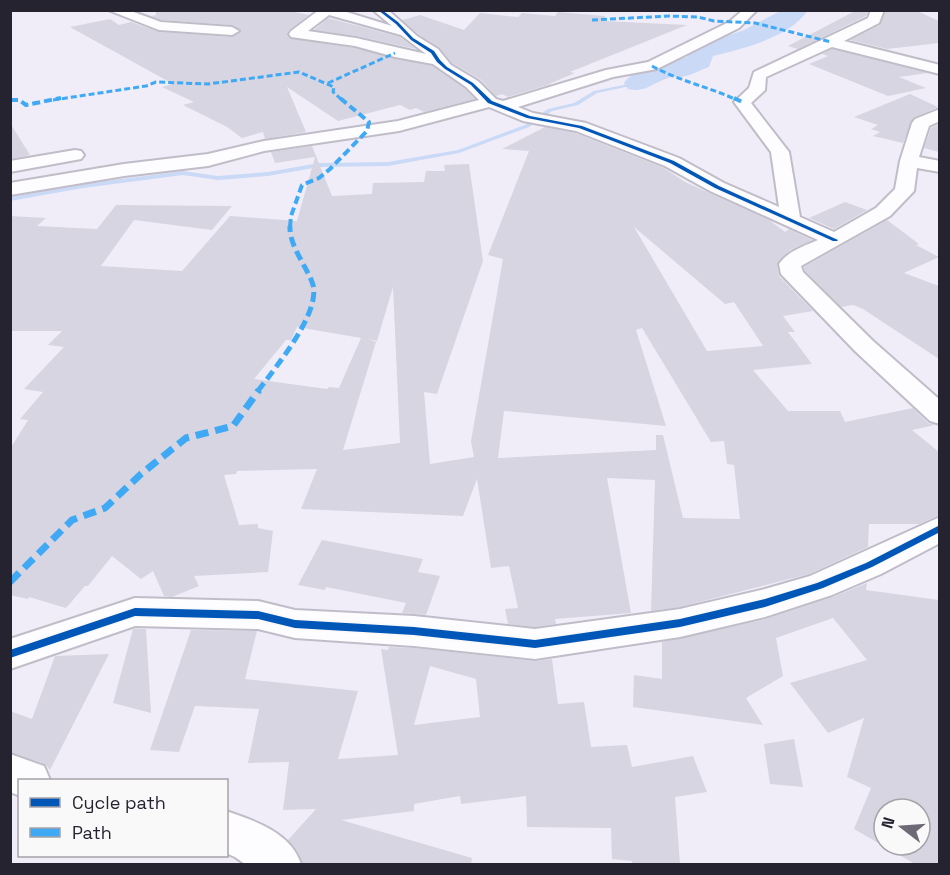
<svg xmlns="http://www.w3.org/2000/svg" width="950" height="875" font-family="'Space Grotesk',sans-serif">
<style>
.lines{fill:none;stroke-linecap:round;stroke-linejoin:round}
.stream{fill:#c9d9f6;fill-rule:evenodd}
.river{fill:#c9d9f6;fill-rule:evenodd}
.building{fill:#d7d5e1;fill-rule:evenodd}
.minor-casing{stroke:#c0bdc8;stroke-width:4}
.minor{fill:#fdfcfe;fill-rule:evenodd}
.quiet-far3{stroke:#3fa9f5;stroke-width:3;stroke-dasharray:6 3;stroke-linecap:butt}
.quiet-far2{stroke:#3fa9f5;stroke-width:4;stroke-dasharray:8 4;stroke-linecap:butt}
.quiet-far1{stroke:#3fa9f5;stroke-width:5;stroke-dasharray:10 5;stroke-linecap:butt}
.quiet{stroke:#3fa9f5;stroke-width:7;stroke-dasharray:13 7;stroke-linecap:butt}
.cycleway-casing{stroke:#f9f9f9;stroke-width:3}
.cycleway{fill:#0057b8;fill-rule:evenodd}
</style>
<rect width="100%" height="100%" fill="#f0edf9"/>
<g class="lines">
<path class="stream" d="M638,82L640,83V84L597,93L578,105L552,111L529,127L459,153L388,166L319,167L268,176L218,180L183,175L83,188L10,201V197L83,184L183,171L218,176L268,172L319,163L388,162L458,150L525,125L548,109L574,103L594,91Z"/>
<path class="river" d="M782,10H808C789,38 744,48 713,56L709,67C700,70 692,75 682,77C677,78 673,76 668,78C652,83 646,93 628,89L624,83C631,73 650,63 663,61C672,59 678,61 687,57L691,47L742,31Z"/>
</g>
<path class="building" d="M156,10H284L309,15L289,30L287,33L289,38L355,48L432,66L465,89L475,99L424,112L416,108L410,110L400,105L338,121L287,87L306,132L265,139L263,132L242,138L227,127L183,105L194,102L162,87L173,84L70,27L110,19L119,25L131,22L159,32L232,37L241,32L232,25L161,20L151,16L156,15Z
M857,10H868L866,16L798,49L788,46Z
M886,10H915L939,21V43L887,49L850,40L880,25Z
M558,12L605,16L604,21L687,25L570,72L575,73L549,84H551L508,97L502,94L496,96L480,79L452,63L439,47L418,34L402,20L420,15L464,30L480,13L518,17L522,13L555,16Z
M328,18L400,37L416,49L357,36L314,30Z
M832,49L928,73L899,77L926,88L888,96L809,64L828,56L822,54Z
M910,94L938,107L913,118L903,143L873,136L880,132L871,129L878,125L854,117Z
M10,123L30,155L10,159Z
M939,124V152L924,148L931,128Z
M545,127L575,133L664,168L685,182L769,220L785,232L789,229L812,240L790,250L777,264L779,276L813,311L783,316L795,332H788L812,364L753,370L788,411H840L845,422L913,408L928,423L935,425L912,430L939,452V515L919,524H869L868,547L809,574L680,607L651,611L655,480L607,478L631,613L555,619L556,624L535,627L508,624L505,609L518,608L509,566L491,568L477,479L463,516L301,509L317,469L237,471L236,474L224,475L239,525L258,524V528L273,531L268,572L194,576L199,586L172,597L164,596L153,571L141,579L112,556L88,586H85L66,608L29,597L28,599L10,595V449L28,420L20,419L43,392L24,389L64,347L48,345L62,331H10V216L46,218L37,226L97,229L116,205L232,206L212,230L134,220L101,266L182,271L230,216L297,221L315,157L275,163L271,152L312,146L332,196L372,194L373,183L424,182L426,171H445L444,165L469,164L483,261L437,394L424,392L430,464L474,457L471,441L503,259L488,255L529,151L502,149ZM634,227L725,304L734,302L763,346L707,351ZM393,287L400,443L343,450L376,342L368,339L377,341ZM297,327L361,338L339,388L329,387L327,389L254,379L286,340H291ZM642,328L711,442L724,441L727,464L734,465L740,519L683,518L663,435H656V450L498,458L504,411L666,426L636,330Z
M845,202L867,210L834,229L809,218Z
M887,220L919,244L916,245L939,257L904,273L939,286V359L863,309L853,305L841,307L805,271L804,267Z
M322,540L423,559L418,572L440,576L426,615L402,613L406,603L326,587L325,590L298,585Z
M867,583L866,590L939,600V864H915L854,829L871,788L847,777L864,718L828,733L790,683L867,660L833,618L776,638L783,676L746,698L763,725L633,707L634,675L662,679V642L766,619L833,597ZM884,809H920V845H884Z
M133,629H146L151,713L113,703Z
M191,630L257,631L245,679L358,691L338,759L398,755L381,649L388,650L389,647L414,648L535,661L552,659L558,704L584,702L591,747L627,745L632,767L693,756L707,792L675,797L680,864H632V861L612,859L611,828L527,827L526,796L461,804L460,796L414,804V811L341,820L472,858L471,864H303L298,852L288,840L316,809L283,810L289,762L248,763L259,709L195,706L179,752L150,750ZM430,666L476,679L480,717L414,725Z
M109,654L50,770L45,764L10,752V711L32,719L55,656Z
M794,739L803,787L770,784L764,744Z"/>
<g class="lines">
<g class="minor-casing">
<path id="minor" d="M108,10H128L161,22L232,27L239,31L232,35L159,30Z
M319,10H340L392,26L373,10H388L417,36L438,49L451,65L478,81L496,99L503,101L606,70L648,62L729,22L743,10H757L739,28L657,69L613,77L518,107L533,113L586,123L679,158L724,183L779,207L771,152L734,102L749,88L754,72L868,18L871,10H884L879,23L844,41L940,65V74L832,47L766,77L765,90L751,103L789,152L800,217L834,232L876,208L895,189L900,161L912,123L915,119L940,109V121L929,126L919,157L940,161V172L917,168L914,191L890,216L801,266L803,272L873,341L940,400V424L930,421L855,351L781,274L779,264C788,251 804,246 818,240L710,191L665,166L576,131L523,121L489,107L399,131L264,151L208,166L124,176L10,195V183L124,164L208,154L264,141L398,121L479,100L466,87L433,64L395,57L355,46L291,37L289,34L291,31ZM329,15L401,35L426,54L356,38L308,31Z
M75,150L81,151L84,155L81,159L10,172V161Z
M940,517V543L881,574L832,595L765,617L680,637L535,659L414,646L295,638L258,629L135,626L10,669V639L135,598L258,601L295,610L414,616L535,629L680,609L765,589L810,576Z
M10,754L44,766L50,780H20V796L10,792Z
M226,811C256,821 291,833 301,864H245L235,857L226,853Z"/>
</g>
<use href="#minor" class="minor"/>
<path class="quiet-far3" d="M592,20L669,16L698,17L714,21L755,23L831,42
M652,66C679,81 709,87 737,100
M328,83L395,53
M53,100L146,86L156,82L208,84L299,72L334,87L333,92L342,100"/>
<path class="quiet-far2" d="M734,98L742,102
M10,100H19L26,105L61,98
M290,227L291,216L302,185L319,178L330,169L367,131L369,122L340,98"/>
<path class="quiet-far1" d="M258,391C274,369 324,310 312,282C305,264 289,245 290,226"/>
<path class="quiet" d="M10,582L72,520L105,508L141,474L186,438L233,426L259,390"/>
<g class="cycleway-casing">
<path id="cycleway" d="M378,10H382L398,22L413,38L434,51L440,60L447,67L473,83L492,101L530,116L582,126L674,161L719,186L838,240L837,241H833L715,188L670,163L579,128L527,118L488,103L471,85L445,69L437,62L431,53L411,40L396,24Z
M940,525V532L872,567L823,588L765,607L680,627L535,648L414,635L295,628L258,619L135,616L10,658V650L135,608L258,611L295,620L414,627L535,640L680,619L765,599L817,583L866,563Z"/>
</g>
<use href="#cycleway" class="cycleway"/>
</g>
<rect width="950" height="875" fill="none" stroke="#262330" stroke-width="24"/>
<rect x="18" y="779" width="210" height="78" fill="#f9f9f9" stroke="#a5a3a9" stroke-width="1.5"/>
<rect x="30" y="798" width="30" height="9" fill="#0057b8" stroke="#a5a3a9" stroke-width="1.5"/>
<text x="72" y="809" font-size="18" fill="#262330">Cycle path</text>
<rect x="30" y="828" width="30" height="9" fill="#3fa9f5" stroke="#a5a3a9" stroke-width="1.5"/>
<text x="72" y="839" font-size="18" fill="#262330">Path</text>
<g transform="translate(902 827) rotate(287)"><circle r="28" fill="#f9f9f9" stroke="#a5a3a9" stroke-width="1.5"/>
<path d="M0-4.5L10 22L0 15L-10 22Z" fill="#6d6a76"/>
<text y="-9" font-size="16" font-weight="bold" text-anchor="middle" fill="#262330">N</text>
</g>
</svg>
